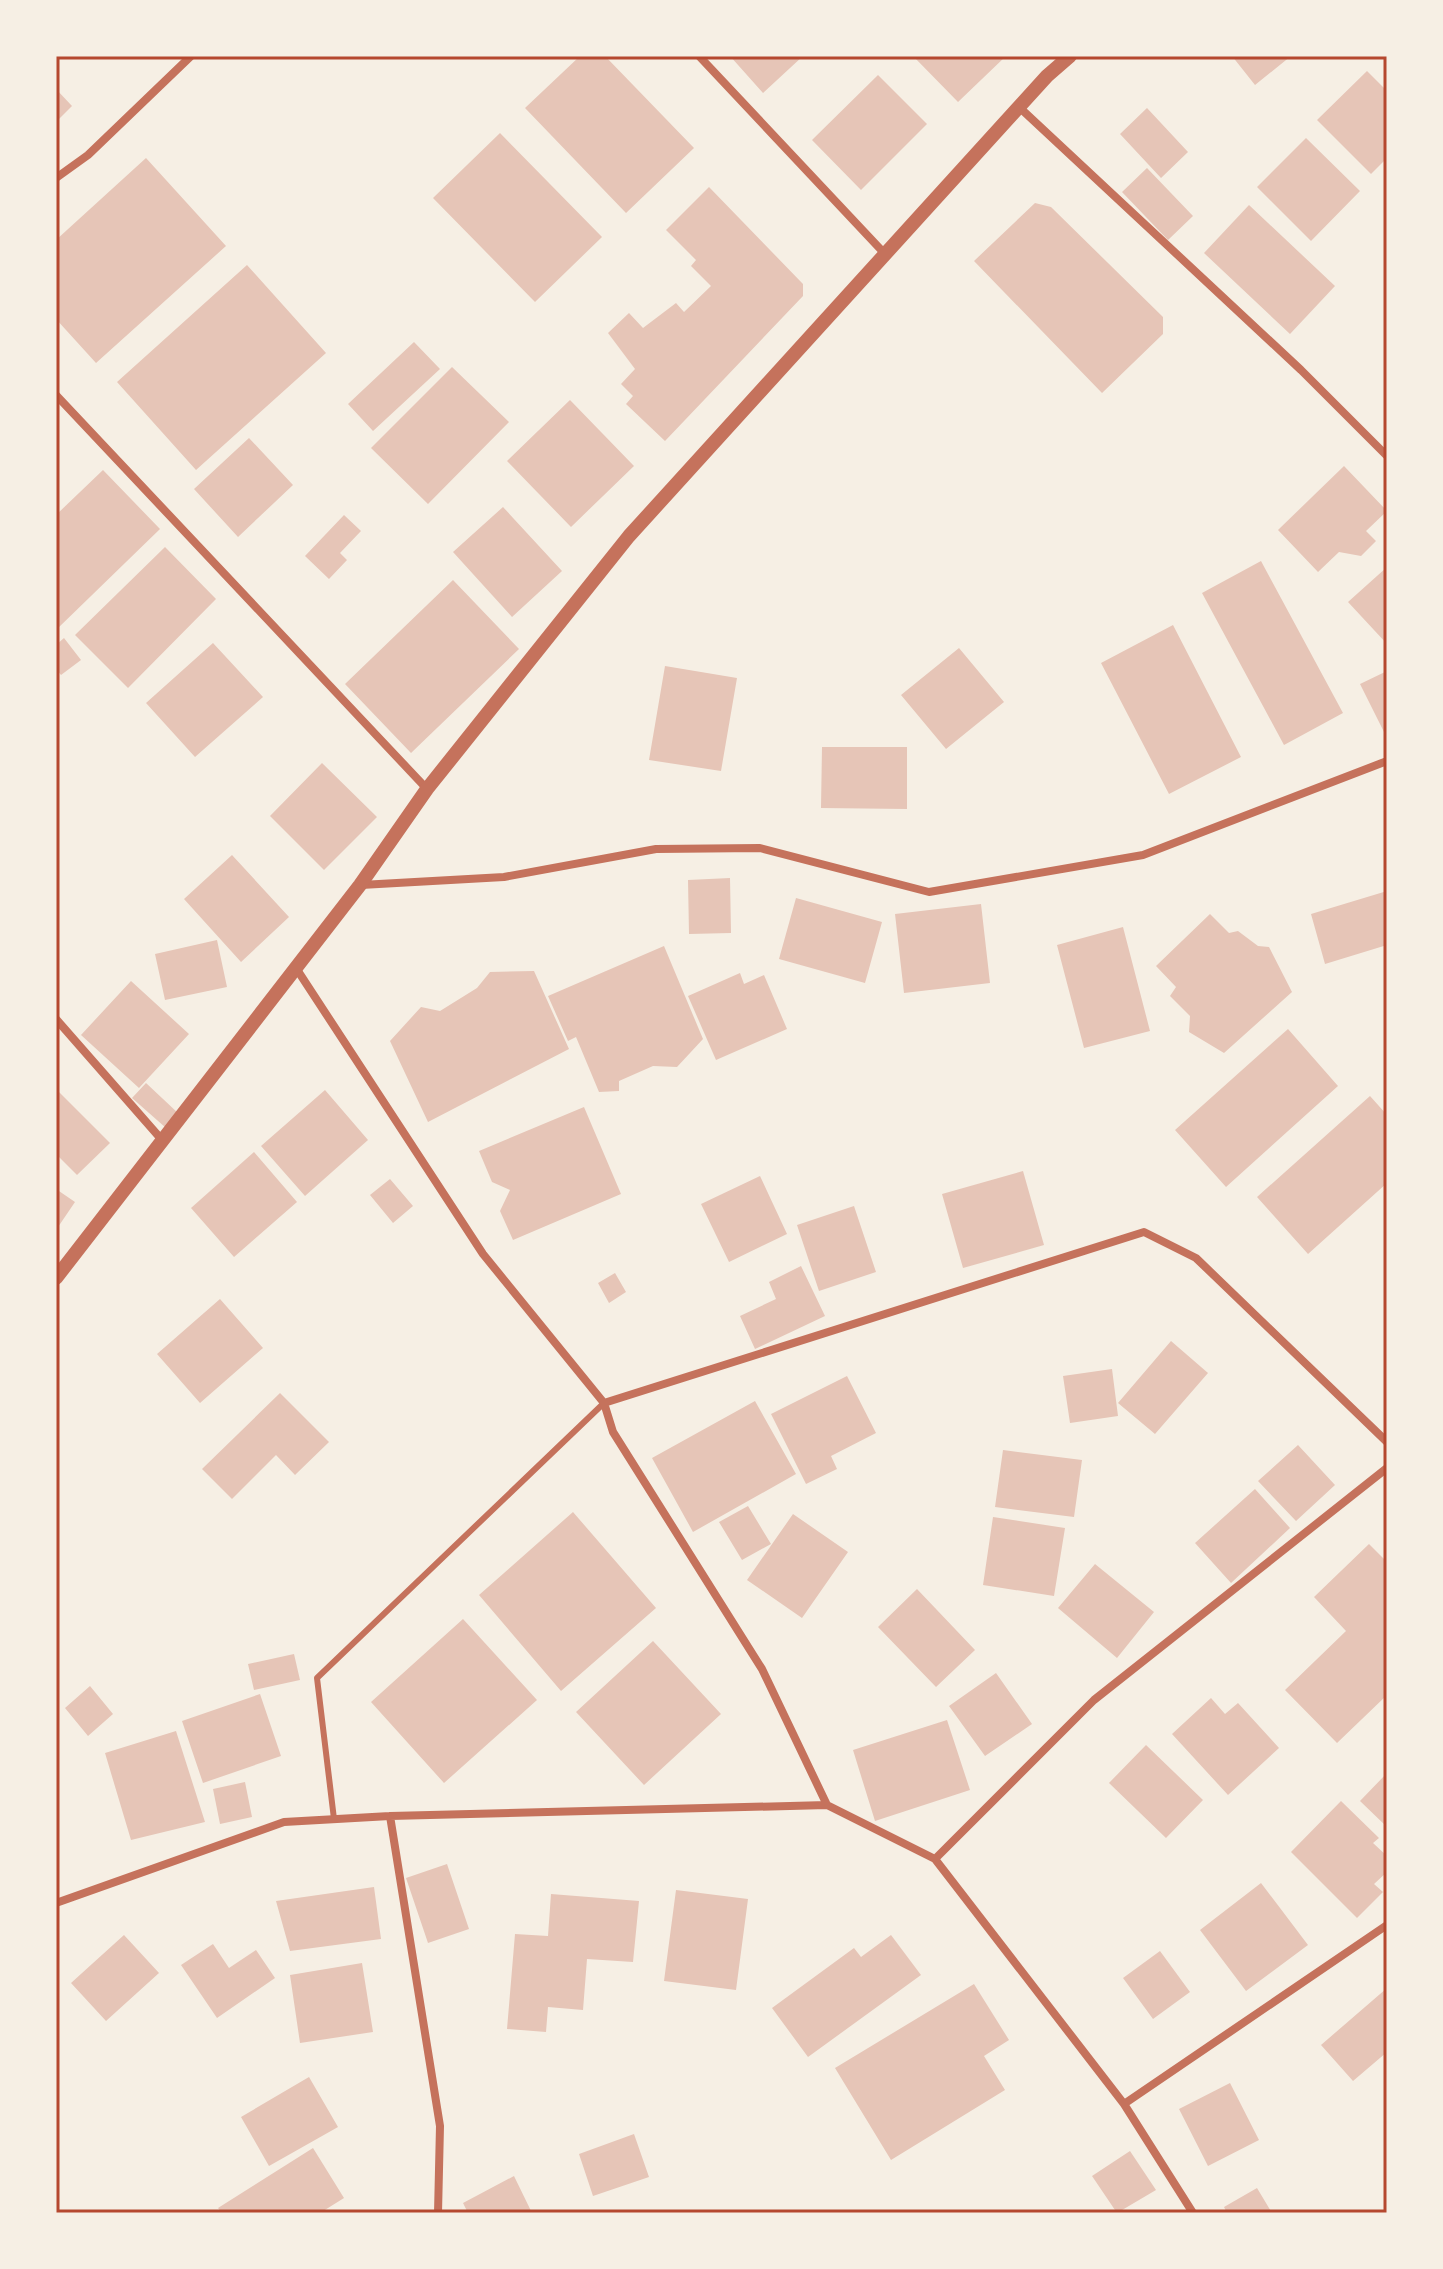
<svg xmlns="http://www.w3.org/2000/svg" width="1443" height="2269" font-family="'DM Sans',sans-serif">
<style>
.building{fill:#e6c5b7}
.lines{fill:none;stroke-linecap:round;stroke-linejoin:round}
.service{stroke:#c5725c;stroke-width:6}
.minor{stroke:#c5725c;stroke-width:8}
.tertiary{stroke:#c5725c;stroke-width:14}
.neatline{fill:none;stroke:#b5482f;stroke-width:3}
</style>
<rect width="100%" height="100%" fill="#f6efe4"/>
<path class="building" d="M580,56H605L694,148L626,213L525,108Z
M730,56H803L763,93Z
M913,56H1006L958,102Z
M1232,56H1291L1255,85Z
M1367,71L1387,91V158L1371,174L1317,120Z
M878,75L927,124L861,190L812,140Z
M56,89L72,106L56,122Z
M1147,108L1188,152L1161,178L1120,134Z
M500,133L602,237L535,302L433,198Z
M1306,138L1360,191L1311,241L1257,187Z
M146,158L226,246L96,363L56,319V240Z
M1147,168L1193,216L1168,240L1122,192Z
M709,187L803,284V296L665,441L626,404L633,396L621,384L635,369L608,333L629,313L643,328L676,303L684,312L711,286L691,266L696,260L666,230Z
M1035,203L1051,207L1163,317V334L1102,393L974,261Z
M1249,205L1335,286L1290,334L1204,253Z
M247,265L326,353L196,470L117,382Z
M414,342L440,369L373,431L348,404Z
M452,367L509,422L428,504L371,448Z
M570,400L634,466L571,527L507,461Z
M249,438L293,485L238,537L194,489Z
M1344,466L1387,511L1366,531L1376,541L1361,556L1339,552L1318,572L1278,530Z
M103,470L160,529L56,630V515Z
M503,507L562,571L512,617L453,552Z
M344,515L361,531L340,553L347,560L329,579L305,556Z
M165,547L216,599L128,688L75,635Z
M1261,561L1343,713L1284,745L1202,593Z
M1387,567V644L1348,602Z
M453,580L519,649L411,753L345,684Z
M1173,625L1241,757L1169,794L1101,663Z
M64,638L81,660L61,675L56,669V645Z
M213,643L263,697L195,757L146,703Z
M959,648L1004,702L946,749L901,695Z
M665,666L737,678L721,771L649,760Z
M1387,671V738L1360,684Z
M822,747H907V809L821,808Z
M322,763L377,817L324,870L270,816Z
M232,855L289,917L241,962L184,899Z
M730,878L731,933L689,934L688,880Z
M1387,891V945L1325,964L1311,914Z
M796,898L882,922L865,983L779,959Z
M981,904L990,983L904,993L895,914Z
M1210,914L1229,933L1238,931L1258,946L1269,947L1292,992L1224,1053L1189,1032L1190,1016L1170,996L1176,987L1156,966Z
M1123,927L1150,1031L1084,1048L1057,945Z
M217,940L227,987L165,1000L155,954Z
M664,946L703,1039L677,1067L653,1066L619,1081V1091L599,1092L576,1037L568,1041L548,996Z
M534,971L569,1049L428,1122L390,1041L421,1007L440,1011L477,988L490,972Z
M740,973L744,984L764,975L787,1029L716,1060L688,996Z
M131,981L189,1034L139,1088L81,1035Z
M1288,1029L1338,1086L1226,1187L1175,1130Z
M146,1083L179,1114L166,1128L132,1098Z
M56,1089L110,1143L77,1175L56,1154Z
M325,1090L368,1140L305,1196L261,1146Z
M1370,1096L1387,1115V1183L1308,1254L1257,1197Z
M584,1107L621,1194L513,1240L500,1211L510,1190L492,1182L479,1151Z
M254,1152L297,1202L234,1257L191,1208Z
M1023,1171L1044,1245L963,1268L942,1194Z
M760,1176L787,1234L729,1262L701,1204Z
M390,1179L413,1206L393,1223L370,1195Z
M56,1189L75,1202L56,1230Z
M854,1206L876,1272L819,1291L797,1225Z
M801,1266L825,1316L755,1349L740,1316L776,1299L769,1282Z
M615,1273L626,1292L609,1303L598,1283Z
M220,1299L263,1348L200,1403L157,1354Z
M1171,1341L1208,1373L1155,1434L1118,1403Z
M1112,1369L1118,1416L1070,1423L1063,1376Z
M847,1376L876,1433L831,1456L837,1469L806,1484L771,1414Z
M280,1393L329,1442L295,1475L276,1455L232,1499L202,1469Z
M755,1401L796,1474L693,1532L652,1458Z
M1298,1445L1335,1485L1296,1521L1258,1481Z
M1003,1450L1082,1460L1074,1517L995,1507Z
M1255,1489L1290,1528L1231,1583L1195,1543Z
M748,1506L771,1544L742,1560L719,1522Z
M573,1512L656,1608L561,1691L479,1595Z
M793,1514L848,1552L802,1618L747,1580Z
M993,1517L1065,1528L1054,1596L983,1585Z
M1369,1544L1387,1562V1695L1337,1743L1285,1690L1346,1631L1314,1597Z
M1095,1564L1154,1612L1117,1658L1058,1608Z
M917,1589L975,1650L936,1687L878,1627Z
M463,1619L537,1700L444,1783L371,1702Z
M653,1641L721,1714L644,1785L576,1712Z
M294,1654L300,1680L254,1690L248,1664Z
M996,1673L1032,1724L985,1756L949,1706Z
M90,1686L113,1714L88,1736L65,1708Z
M260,1694L281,1756L203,1783L182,1721Z
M1211,1698L1225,1714L1238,1703L1279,1748L1228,1795L1172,1734Z
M947,1720L970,1790L875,1821L853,1750Z
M176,1731L205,1822L131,1840L105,1753Z
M1146,1745L1203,1800L1166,1838L1109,1783Z
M1387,1773V1827L1360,1801Z
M245,1782L252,1817L220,1824L213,1789Z
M1341,1801L1379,1838L1373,1843L1387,1856V1872L1374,1884L1383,1892L1357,1918L1291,1852Z
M447,1864L469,1929L428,1943L406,1878Z
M1261,1883L1308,1945L1246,1991L1200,1930Z
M374,1887L381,1939L290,1951L276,1901Z
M676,1890L748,1899L736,1990L664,1981Z
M551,1894L639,1901L633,1962L587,1959L583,2010L548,2007L546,2032L507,2029L515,1934L548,1936Z
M124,1935L159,1973L106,2021L71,1983Z
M891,1935L921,1975L808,2057L772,2008L854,1948L861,1957Z
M213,1944L229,1968L256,1950L275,1978L217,2018L181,1965Z
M1160,1951L1190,1992L1153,2019L1123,1978Z
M362,1963L373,2032L300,2043L290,1975Z
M974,1984L1009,2040L984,2056L1005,2090L891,2160L835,2068Z
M1387,1988V2052L1353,2081L1321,2045Z
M309,2077L338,2127L269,2166L241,2117Z
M1230,2083L1259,2140L1208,2166L1179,2109Z
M634,2134L649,2177L593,2196L579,2154Z
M313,2148L344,2198L320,2213H222L218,2208Z
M1130,2151L1156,2190L1117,2213L1092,2176Z
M514,2176L532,2213H468L463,2203Z
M1257,2188L1272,2213H1227L1224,2207Z"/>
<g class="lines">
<path class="service" d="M334,1819L317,1678L604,1403"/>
<path class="minor" d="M699,56L885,254
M1019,107L1301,370L1387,456
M56,178L88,155L191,56
M56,395L427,789
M361,885L504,877L656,849L760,848L929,892L1143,855L1387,761
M296,968L483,1254L604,1403L613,1432L762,1669L827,1805
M56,1019L162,1140
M604,1403L1144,1232L1196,1258L1387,1442
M390,1816L440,2126L438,2213
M935,1859L1094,1700L1387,1468
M56,1903L284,1822L390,1816L827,1805L935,1859L1124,2104L1193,2213
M1124,2104L1387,1925"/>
<path class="tertiary" d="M56,1278L360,885L427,789L629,536L1047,76L1070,56"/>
</g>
<rect width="1443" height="2269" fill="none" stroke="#f6efe4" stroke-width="116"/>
<rect x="58" y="58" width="1327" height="2153" class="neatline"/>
</svg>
